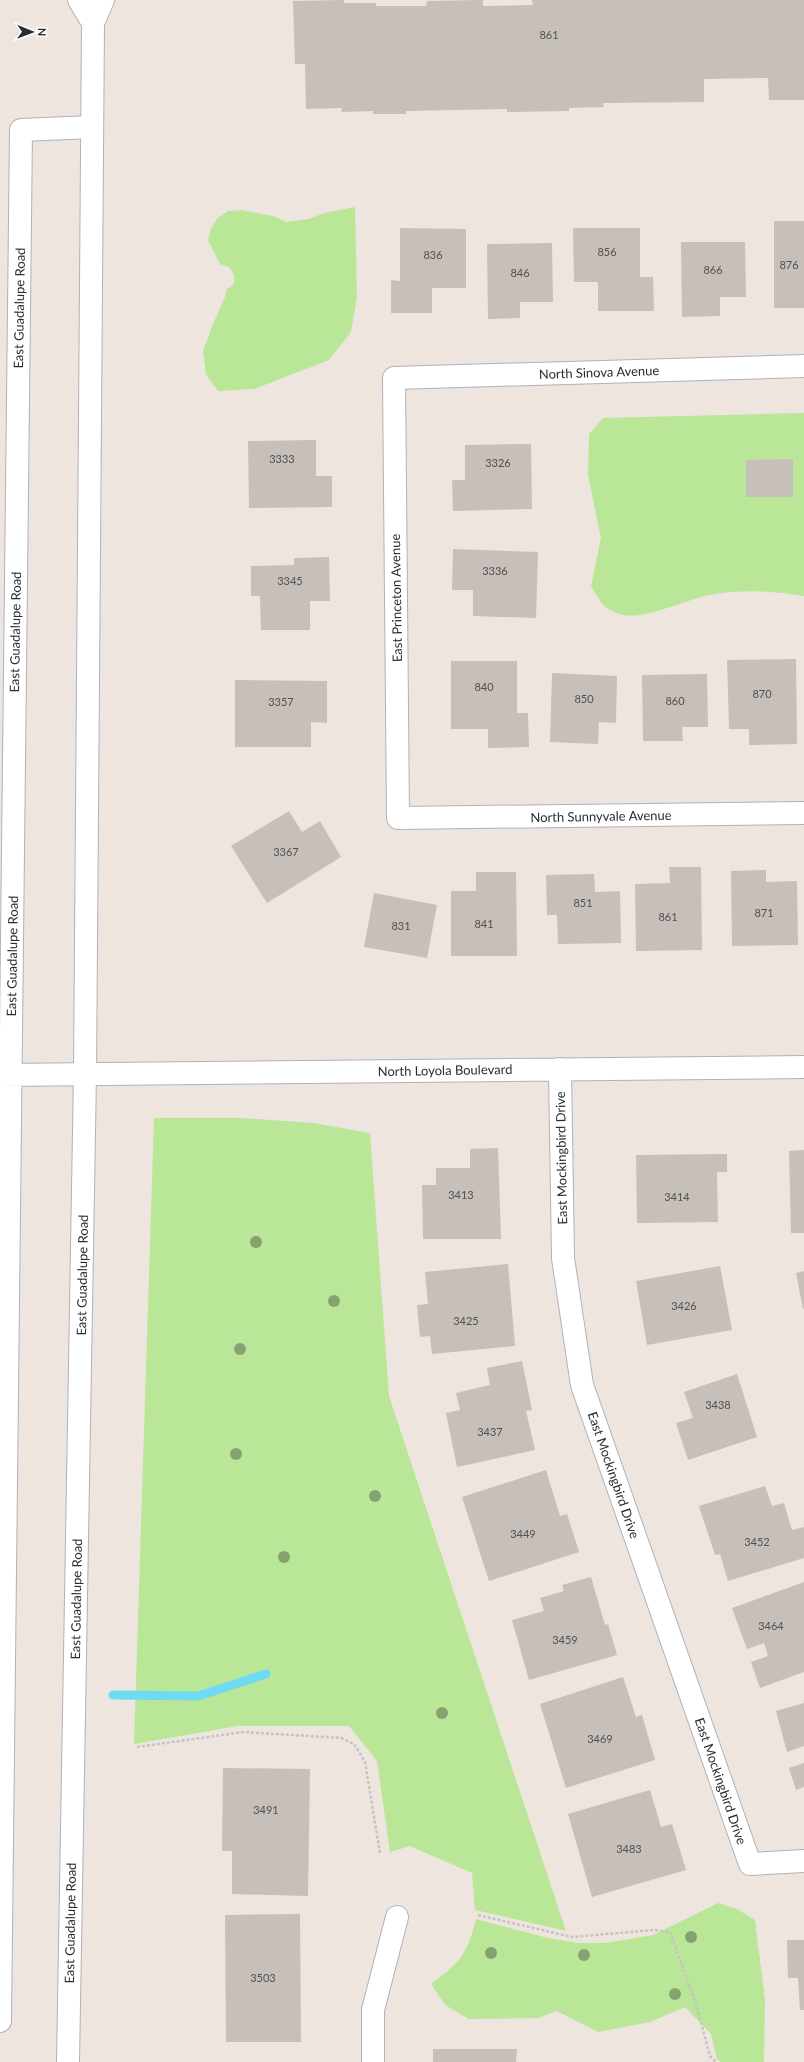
<svg xmlns="http://www.w3.org/2000/svg" width="804" height="2062" font-family="Lato,sans-serif">
<style>
.green{fill:#bae698}
.lines{fill:none;stroke-linecap:round;stroke-linejoin:round}
.stream{stroke:#6edbf3;stroke-width:9}
.building{fill:#c6bfba}
.minor-casing{stroke:#aeb2bc;stroke-width:24}
.secondary-casing{stroke:#aeb2bc;stroke-width:24}
.path{stroke:#c4c4c4;stroke-width:2.5;stroke-dasharray:3 2;stroke-linecap:butt}
.minor{stroke:#fff;stroke-width:22}
.secondary{stroke:#fff;stroke-width:22}
.tree{fill:#86a271}
.labels{text-anchor:middle;stroke-width:4;stroke-linejoin:round;paint-order:stroke}
.number-label{font-size:11px;fill:#525150}
.street-label{font-size:13px;fill:#2c2c2c;stroke:#fff}
</style>
<rect width="100%" height="100%" fill="#eee5de"/>
<path class="green" d="M355,207L357,297L351,332L329,360L254,389L218,391L206,375L203,351L213,324L225,297L226,290L234,284V275L229,267L220,264L208,240L211,228L218,218L228,211L242,210L257,213L273,216L286,222L309,219L324,213Z
M804,413V596C771,591 743,589 710,595C687,599 644,620 623,615C603,609 601,603 591,586L601,538L588,475L589,434L603,418Z
M154,1118H242L313,1123L370,1133L389,1396L566,1931L475,1910L472,1873L410,1846L390,1852L377,1761L349,1726H238L134,1744Z
M718,1903L737,1909L755,1920L765,2000L764,2062H721L717,2059L711,2034L685,2007L650,2022L598,2032L557,2011L538,2018L469,2019L445,2005L431,1984C460,1963 467,1955 476,1919L544,1937L577,1943H605L653,1935Z"/>
<g class="lines">
<path class="stream" d="M113,1695L198,1696L266,1674"/>
</g>
<path class="building" d="M344,0V3H376V6H426L427,1L483,0V6L533,5L532,0H804V100H769L768,78L704,79V102L603,103L604,107L569,108V111L507,112V109L406,111V114H373V111L341,112L342,108L306,109L305,64H295L293,1Z
M774,221H804V308H774Z
M400,228L466,229V288H432V313H391V280L400,281Z
M573,228H640V277H653L654,311H598V282H574Z
M681,242H745L746,297H720V316L682,317Z
M552,243L553,302H520V318L488,319L487,244Z
M316,440V476H332V507L249,508L248,441Z
M531,444L532,509L453,511L452,480H465V445Z
M793,459V497H746V460Z
M453,549L538,552L536,618L473,616V590H452Z
M329,557L330,601H310V630H261L260,596H251V566L294,565V558Z
M796,659L797,744L749,745V729H729L727,660Z
M451,661H517V713H528L529,747L488,748V729H451Z
M552,673L617,676L616,723L599,722L598,744L550,742Z
M707,674L708,727H682L683,741H643L642,675Z
M235,680L327,681V723L311,722V747H235Z
M289,811L302,832L320,821L341,857L267,903L231,846Z
M669,867H701L702,950L636,951L635,884L670,883Z
M766,870V882L797,881L798,945L732,946L731,871Z
M476,872H516L517,956H451V891H476Z
M594,874L595,892L620,891L621,943L558,944L557,915H547L546,875Z
M374,893L437,905L427,958L364,947Z
M498,1148L501,1239H423L422,1185H436V1168H470V1149Z
M804,1150V1233H791L789,1151Z
M727,1154V1172H717L718,1222L637,1223L636,1155Z
M508,1264L515,1346L432,1354L430,1336L420,1337L417,1305L428,1304L425,1272Z
M720,1266L732,1330L647,1345L636,1281Z
M804,1271V1309H803L796,1273Z
M522,1361L532,1410L526,1411L535,1450L457,1467L446,1413L460,1410L456,1393L490,1385L487,1368Z
M737,1374L757,1437L688,1460L676,1423L693,1418L684,1392Z
M546,1470L560,1516L567,1514L579,1552L489,1581L462,1497Z
M765,1486L772,1506L784,1503L792,1530L804,1527V1558L728,1581L720,1554L715,1555L699,1506Z
M591,1577L605,1625L608,1624L617,1655L529,1680L512,1620L544,1611L540,1598L564,1591L562,1585Z
M804,1582V1672L760,1688L751,1662L768,1656L764,1643L747,1649L732,1608Z
M623,1677L636,1717L642,1715L655,1760L566,1788L540,1704Z
M804,1703V1746L787,1752L776,1711Z
M804,1763V1787L796,1790L789,1768Z
M223,1768L310,1769L308,1896L232,1894V1851H222Z
M650,1790L661,1827L672,1824L686,1870L592,1897L568,1814Z
M300,1914L301,2042H226L225,1915Z
M787,1940H804V2010H800L798,1978H788Z
M433,2049H517L516,2062H433Z"/>
<g class="lines">
<g class="minor-casing">
<path id="minor" d="M804,366L394,378L398,818L804,813
M560,1069L563,1258L582,1385L750,1864L804,1861
M0,1075L804,1067
M0,2021L21,130L92,127
M373,2062V2010L397,1917"/>
</g>
<g class="secondary-casing">
<path id="secondary" d="M79,0L93,23
M68,2062L85,1074L93,23L103,0"/>
</g>
<path class="path" d="M137,1747L243,1732L341,1738L354,1744L365,1762L380,1853
M478,1915L572,1937L653,1930L670,1932L696,2004L710,2056L716,2062"/>
<use href="#minor" class="minor"/>
<use href="#secondary" class="secondary"/>
</g>
<g class="tree">
<circle cx="256" cy="1242" r="6"/>
<circle cx="334" cy="1301" r="6"/>
<circle cx="240" cy="1349" r="6"/>
<circle cx="236" cy="1454" r="6"/>
<circle cx="375" cy="1496" r="6"/>
<circle cx="284" cy="1557" r="6"/>
<circle cx="442" cy="1713" r="6"/>
<circle cx="691" cy="1937" r="6"/>
<circle cx="491" cy="1953" r="6"/>
<circle cx="584" cy="1955" r="6"/>
<circle cx="675" cy="1994" r="6"/>
</g>
<g class="labels">
<g class="number-label">
<text x="549" y="39">861</text>
<text x="607" y="256">856</text>
<text x="433" y="259">836</text>
<text x="789" y="269">876</text>
<text x="713" y="274">866</text>
<text x="520" y="277">846</text>
<text x="282" y="463">3333</text>
<text x="498" y="467">3326</text>
<text x="495" y="575">3336</text>
<text x="290" y="585">3345</text>
<text x="484" y="691">840</text>
<text x="762" y="698">870</text>
<text x="584" y="703">850</text>
<text x="675" y="705">860</text>
<text x="281" y="706">3357</text>
<text x="286" y="856">3367</text>
<text x="583" y="907">851</text>
<text x="764" y="917">871</text>
<text x="668" y="921">861</text>
<text x="484" y="928">841</text>
<text x="401" y="930">831</text>
<text x="461" y="1199">3413</text>
<text x="677" y="1201">3414</text>
<text x="684" y="1310">3426</text>
<text x="466" y="1325">3425</text>
<text x="718" y="1409">3438</text>
<text x="490" y="1436">3437</text>
<text x="523" y="1538">3449</text>
<text x="757" y="1546">3452</text>
<text x="771" y="1630">3464</text>
<text x="565" y="1644">3459</text>
<text x="600" y="1743">3469</text>
<text x="266" y="1814">3491</text>
<text x="629" y="1853">3483</text>
<text x="263" y="1982">3503</text>
</g>
<g class="street-label">
<text transform="translate(19 308) rotate(-89)" y="5">East Guadalupe Road</text>
<text transform="translate(599 372) rotate(-2)" y="5">North Sinova Avenue</text>
<text transform="translate(396 598) rotate(-91)" y="5">East Princeton Avenue</text>
<text transform="translate(15 632) rotate(-89)" y="5">East Guadalupe Road</text>
<text transform="translate(601 816) rotate(-1)" y="5">North Sunnyvale Avenue</text>
<text transform="translate(12 956) rotate(-89)" y="5">East Guadalupe Road</text>
<text transform="translate(445 1070) rotate(-1)" y="5">North Loyola Boulevard</text>
<text transform="translate(561 1158) rotate(-91)" y="5">East Mockingbird Drive</text>
<text transform="translate(82 1275) rotate(-89)" y="5">East Guadalupe Road</text>
<text transform="translate(614 1475) rotate(71)" y="5">East Mockingbird Drive</text>
<text transform="translate(76 1599) rotate(-89)" y="5">East Guadalupe Road</text>
<text transform="translate(721 1781) rotate(71)" y="5">East Mockingbird Drive</text>
<text transform="translate(70 1923) rotate(-89)" y="5">East Guadalupe Road</text>
</g>
</g>
<g transform="translate(32 32) rotate(91)" stroke="#ffffff" stroke-width="3" paint-order="stroke">
<path d="M0-3L7 15L0 10L-7 15Z" fill="#2c2c2c"/>
<text y="-6" font-size="11" font-weight="bold" text-anchor="middle" fill="#2c2c2c">N</text>
</g>
</svg>
